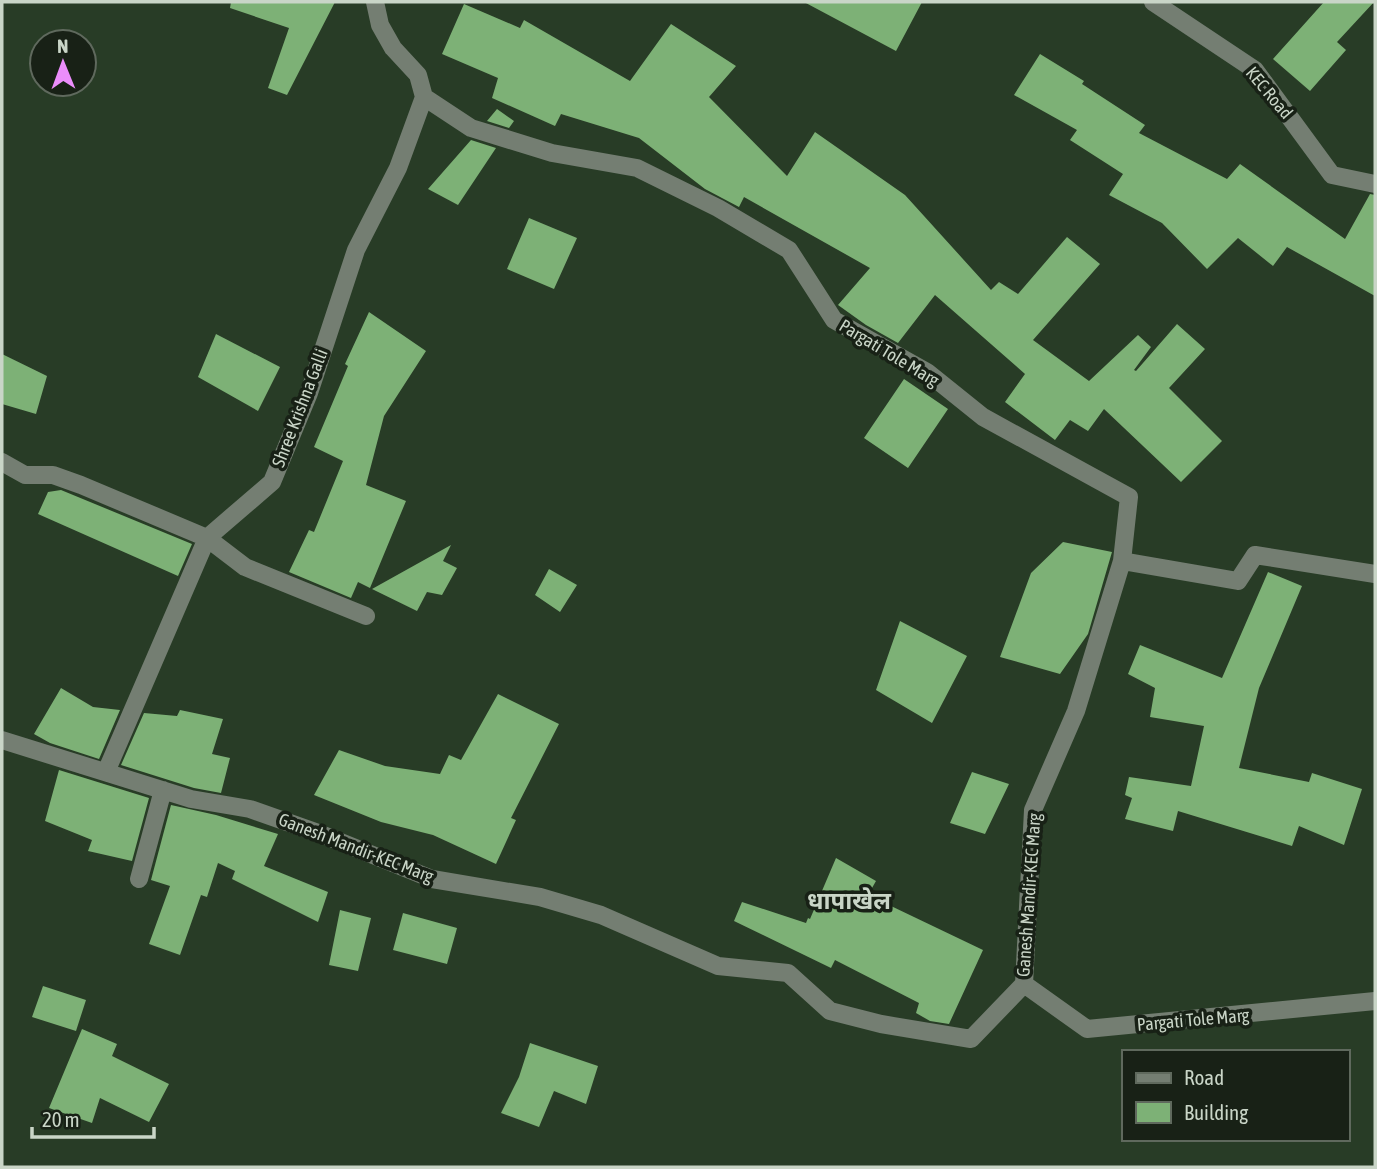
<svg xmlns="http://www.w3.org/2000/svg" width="1377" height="1169" font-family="'Asap Condensed','Noto Sans Devanagari',sans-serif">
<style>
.building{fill:#7db176}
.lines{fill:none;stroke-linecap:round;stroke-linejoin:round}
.minor{stroke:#747e72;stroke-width:18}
.labels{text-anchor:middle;stroke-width:7;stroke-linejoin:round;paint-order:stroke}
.street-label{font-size:18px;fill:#c9d5c7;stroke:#182116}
.district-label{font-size:24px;font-weight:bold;fill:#c9d5c7;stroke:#182116}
</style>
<rect width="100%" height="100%" fill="#283c26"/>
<path class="building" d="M231,2H335L287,95L268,88L289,28L230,8Z
M804,2H922L896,51Z
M1324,2H1374L1337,42L1346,50L1310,91L1273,59Z
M464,4L520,28L524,20L630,81L671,24L736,66L709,97L787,176L815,132L905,195L991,290L999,282L1018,294L1067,237L1100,264L1033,340L1089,381L1138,335L1151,347L1134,370L1136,371L1177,324L1205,349L1169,388L1222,441L1181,482L1104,409L1088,431L1070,420L1055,440L1005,402L1025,374L935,295L898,343L866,325L838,305L870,268L744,197L739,207L705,189L639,138L561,114L555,126L492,98L498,78L442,54Z
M1040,54L1084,81L1082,84L1145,125L1139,133L1227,179L1240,164L1345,239L1370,194L1375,195V296L1287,247L1273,266L1238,238L1207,269L1162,223L1109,195L1123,174L1070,140L1077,130L1014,95Z
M497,109L514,121L509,128L487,121Z
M471,140L496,148L458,205L428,189Z
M529,218L577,238L554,289L507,269Z
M369,312L426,351L384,416L366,485L406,501L370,588L358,582L351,598L289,572L309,530L314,532L343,461L314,447L348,366L345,364Z
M216,334L280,367L258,411L198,377Z
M2,354L47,376L36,414L2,404Z
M904,379L948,409L908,468L864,438Z
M61,490L192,544L178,576L38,514L48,492Z
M1063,542L1112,552L1088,634L1060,674L1000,657L1031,573Z
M451,545L443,561L457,568L442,595L427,592L417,611L372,589Z
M549,569L577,585L560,612L535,595Z
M1268,572L1302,586L1259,688L1239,768L1309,782L1312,773L1362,789L1344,845L1299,826L1292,846L1178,811L1173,831L1125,819L1132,798L1125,795L1129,777L1191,786L1204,726L1150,717L1155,688L1128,674L1140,645L1222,678Z
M900,621L967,656L932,723L876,690Z
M61,688L93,707L120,710L99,759L50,743L34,734Z
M498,694L559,724L511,818L516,820L496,864L433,835L381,822L314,795L339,750L385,766L440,774L449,755L461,760Z
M180,710L223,719L212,754L230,758L221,793L194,788L121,765L144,713L177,716Z
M59,770L149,798L132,861L88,851L92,840L45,821Z
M972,772L1009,784L985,834L950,823Z
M171,805L216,815L278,834L264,866L328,892L318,922L232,879L235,871L218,863L207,897L201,895L180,955L149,944L170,886L151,880Z
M836,858L876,881L868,895L983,950L949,1024L930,1021L916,1013L919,1003L835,960L831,968L734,921L742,902L806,923L808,918L810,919Z
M340,910L371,918L358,971L329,965Z
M403,913L457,928L447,964L393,950Z
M43,986L86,1000L76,1031L32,1017Z
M82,1029L117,1044L112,1056L169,1084L149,1122L100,1098L92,1123L49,1108Z
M530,1043L598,1066L586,1104L554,1091L539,1127L501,1113L519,1077Z"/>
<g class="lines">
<path class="minor" d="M375,2L380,25L393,48L418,75L424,97L471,128L552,153L637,168L718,208L789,250L834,320L927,372L983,417L1129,497L1122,561L1238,581L1255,555L1375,574
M1153,2L1255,70L1332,175L1375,184
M2,462L25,475H53L81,485L207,538L245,567L366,616
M2,740L191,799L250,809L321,834L432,879L540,897L601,915L718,966L788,973L830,1011L881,1024L971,1039L1024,984L1033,810L1076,711L1122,561
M106,772L207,538L272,482L309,393L356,250L398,168L424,97
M139,879L163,790
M1024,984L1087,1029L1375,1001"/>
</g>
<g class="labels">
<g class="street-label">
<text transform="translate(1269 93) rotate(50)" y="6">KEC Road</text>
<text transform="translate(889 353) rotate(31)" y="6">Pargati Tole Marg</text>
<text transform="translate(300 408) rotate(-69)" y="6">Shree Krishna Galli</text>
<text transform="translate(356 848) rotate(21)" y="6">Ganesh Mandir-KEC Marg</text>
<text transform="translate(1029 895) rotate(-86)" y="6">Ganesh Mandir-KEC Marg</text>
<text transform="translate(1193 1020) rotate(-5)" y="6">Pargati Tole Marg</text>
</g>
<g class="district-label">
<text x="849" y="909">धापाखेल</text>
</g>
</g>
<rect width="1377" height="1169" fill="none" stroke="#c9d5c7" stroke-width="7"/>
<rect x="1122" y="1050" width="228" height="91" fill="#182116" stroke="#5f695d" stroke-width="2"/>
<rect x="1136" y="1073" width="35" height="10" fill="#747e72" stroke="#5f695d" stroke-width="2"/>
<text x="1184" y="1085" font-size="21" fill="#c9d5c7">Road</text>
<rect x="1136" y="1102" width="35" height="21" fill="#7db176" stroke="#5f695d" stroke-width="2"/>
<text x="1184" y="1120" font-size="21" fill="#c9d5c7">Building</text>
<g transform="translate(63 63) rotate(359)"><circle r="33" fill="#182116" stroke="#5f695d" stroke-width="2"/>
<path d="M0-5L12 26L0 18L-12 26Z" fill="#eb8dfb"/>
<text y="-10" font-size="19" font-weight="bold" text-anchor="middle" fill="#c9d5c7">N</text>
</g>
<path d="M32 1127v10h122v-10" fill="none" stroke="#c9d5c7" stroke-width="3.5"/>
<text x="42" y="1127" font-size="21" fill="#c9d5c7" stroke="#182116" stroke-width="5" paint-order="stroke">20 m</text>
</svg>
